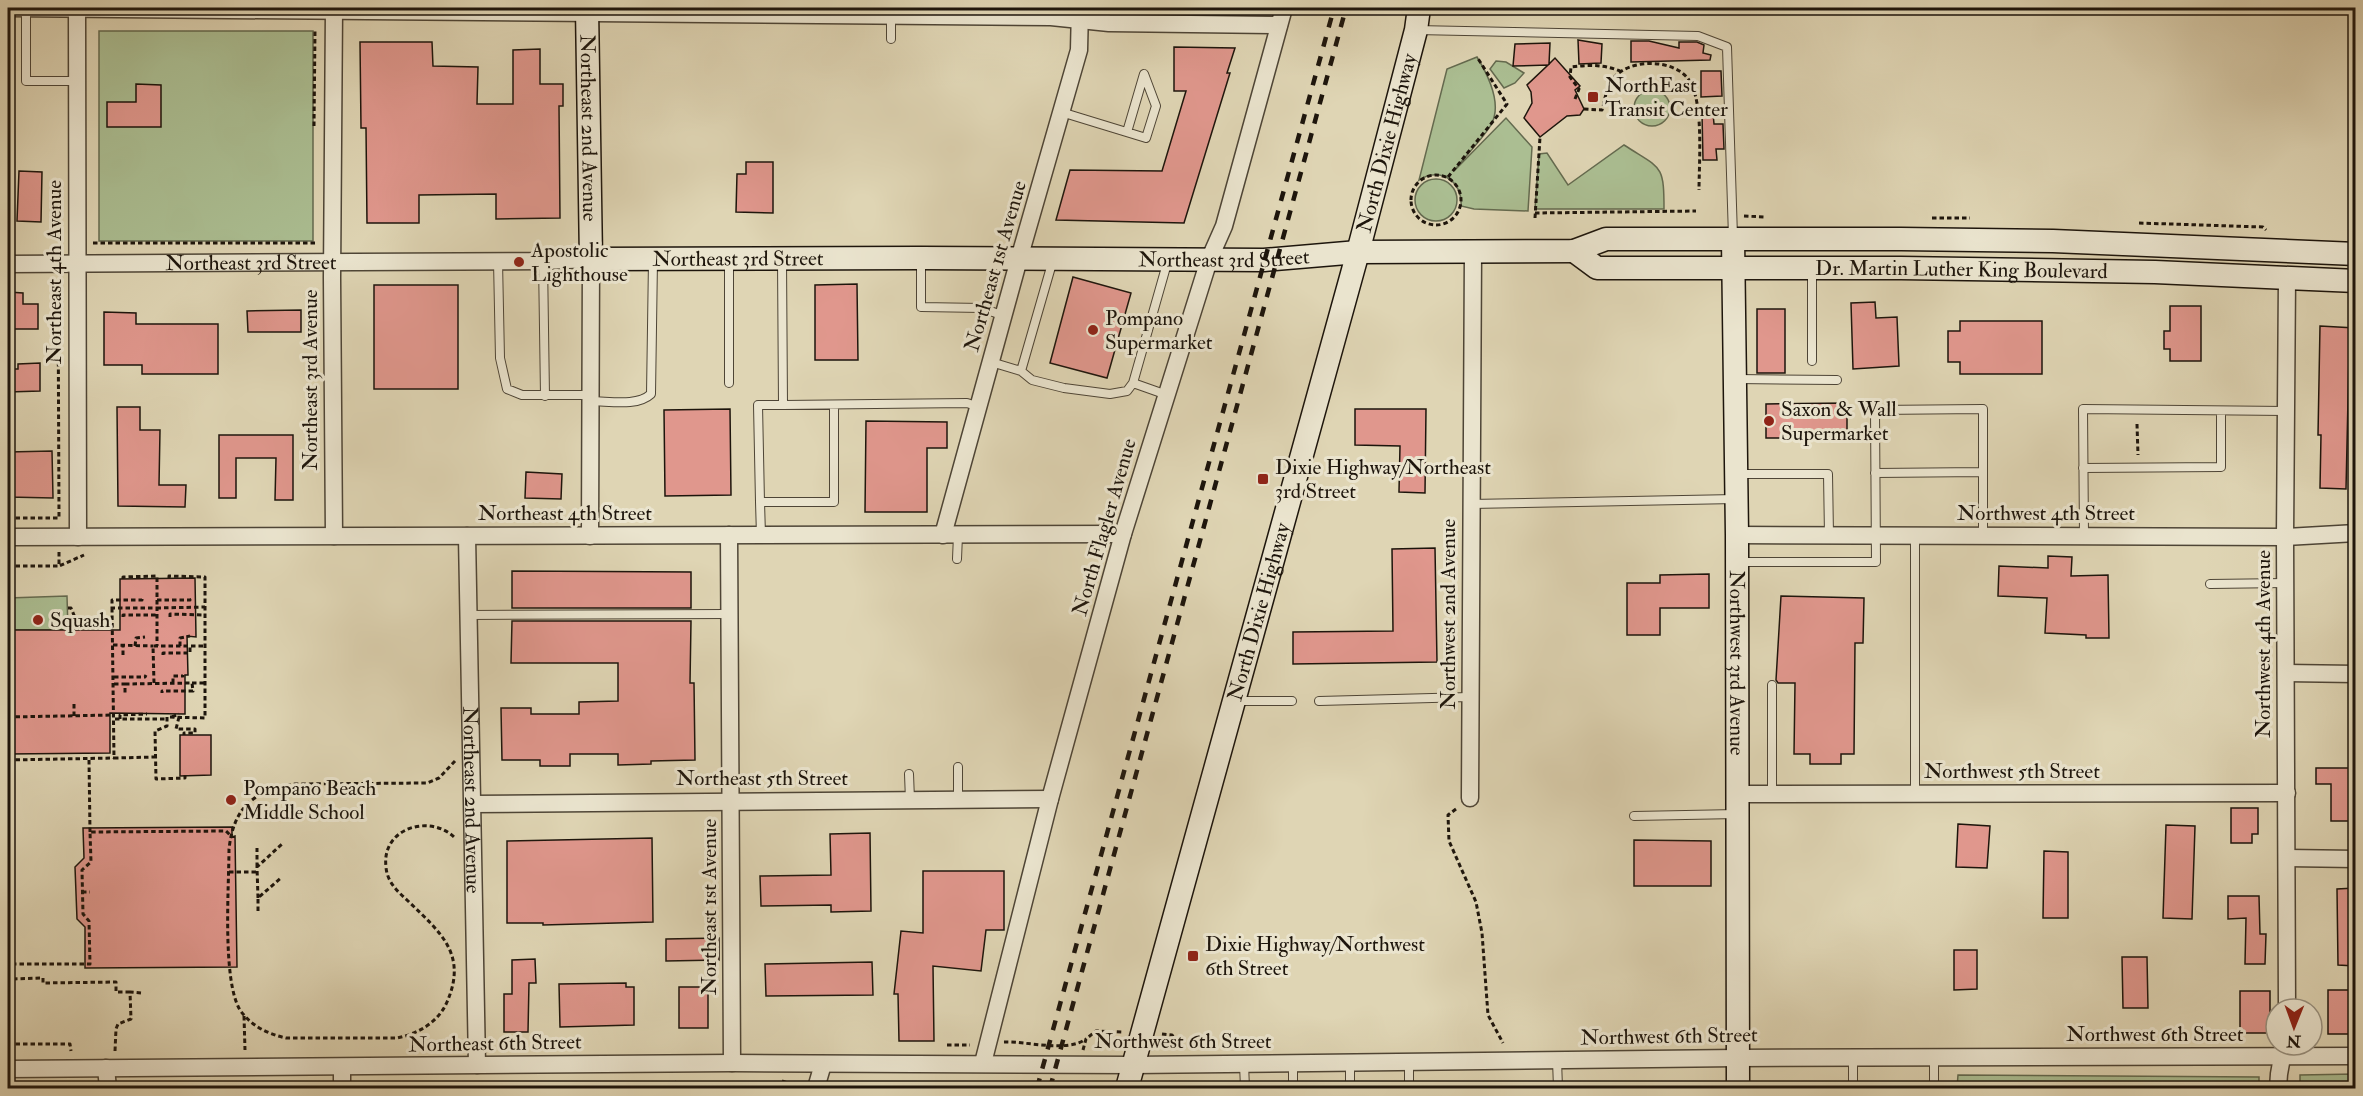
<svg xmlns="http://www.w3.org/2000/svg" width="2363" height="1096" font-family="'IM FELL Double Pica',serif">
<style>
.green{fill:#abbe92;stroke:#646a4f;stroke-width:1.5}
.building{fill:#e0978d;stroke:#1d150c;stroke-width:1.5}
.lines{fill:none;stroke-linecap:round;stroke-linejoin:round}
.lane-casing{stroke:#4e4536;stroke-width:10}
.street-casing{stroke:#4e4536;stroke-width:19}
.secondary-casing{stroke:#1d150c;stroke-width:25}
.path{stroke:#1d150c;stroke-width:3;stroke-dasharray:4.5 3;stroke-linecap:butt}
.lane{stroke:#eae4ce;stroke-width:8}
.street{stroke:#eae4ce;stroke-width:16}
.secondary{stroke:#eae4ce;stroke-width:22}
.rail{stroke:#1d150c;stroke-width:4.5;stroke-dasharray:10 10;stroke-linecap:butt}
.poi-dot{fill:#8f2418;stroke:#eae4ce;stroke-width:2}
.labels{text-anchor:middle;stroke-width:6;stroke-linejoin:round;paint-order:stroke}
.poi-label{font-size:21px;fill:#1d150c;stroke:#eae4ce;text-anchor:start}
.street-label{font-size:21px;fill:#1d150c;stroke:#eae4ce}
</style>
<rect width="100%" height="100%" fill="#dfd5b4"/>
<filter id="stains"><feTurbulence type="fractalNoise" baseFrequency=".00333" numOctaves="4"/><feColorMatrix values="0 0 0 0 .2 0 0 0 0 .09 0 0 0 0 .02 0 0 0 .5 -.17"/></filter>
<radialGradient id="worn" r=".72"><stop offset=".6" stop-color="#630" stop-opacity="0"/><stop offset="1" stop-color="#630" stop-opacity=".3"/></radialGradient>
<path class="green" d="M1512,8H1801L1592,11Z
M99,31H313V241H99Z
M1477,57C1488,75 1502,102 1492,123C1485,137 1464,157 1454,171L1506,118L1532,147L1528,211L1474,209L1461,206C1463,182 1441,166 1419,180L1447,69Z
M1496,61L1506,62L1524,73L1515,83L1504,88L1490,69Z
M1634 108a18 18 0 1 1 36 0a18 18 0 1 1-36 0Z
M1624,145C1661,169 1664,163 1664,209H1535L1539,154L1547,153L1568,185Z
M1415 200a21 21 0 1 1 42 0a21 21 0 1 1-42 0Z
M67,596L68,630H8V598Z
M2355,1074V1088H2300V1075Z
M1958,1075L2259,1077V1088H1957Z"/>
<path class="building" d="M1578,40L1602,44L1601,63L1579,64Z
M1631,41H1649L1679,48V42H1697L1704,45L1703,53L1711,55L1710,60L1631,62Z
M360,42H432L433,66L478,67L477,104H513V50L540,49V84H563V106H559L560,218L496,219V194L419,195V223H367L366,128H361Z
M1550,43L1549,64L1555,58L1580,86L1575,90L1584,109L1580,115L1567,116L1540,137L1524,118L1532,103L1531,92L1527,85L1548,65L1513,66L1515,44Z
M1174,47L1235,48L1227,73H1230L1184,223L1056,220L1070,170L1162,171L1186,91H1174Z
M1701,71H1721L1722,96L1701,97Z
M136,84L161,85V127H107V102H136Z
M1702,113H1713L1714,124H1723L1724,149H1716L1717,160H1703Z
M746,162H773V213L736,212L737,174H746Z
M19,171L42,172L41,222L17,221Z
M1073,277L1131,293L1107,378L1050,363Z
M857,284L858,360H815V285Z
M374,285H458V389H374Z
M8,292L23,293V304H38V329H8Z
M1875,302L1876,318L1897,317L1899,366L1853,369L1851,303Z
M2170,306H2201V361H2170V349H2164V331H2170Z
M1757,309H1785V373H1757Z
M301,310V332H248L247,311Z
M104,312L136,313V324H218V374H142V365H104Z
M1960,321H2042V374H1960V362H1948V331H1960Z
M2320,326L2355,328V354H2349L2346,489L2320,488L2321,435H2318Z
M40,363V391L8,392V369H18V364Z
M1847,403V438H1766V404Z
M117,407H140V430H160L159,485H186L185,507L118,506Z
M730,409L731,495L665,496L664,410Z
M1355,409H1426L1425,493L1399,492L1400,446L1355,445Z
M866,421L947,422V448H927V512H865Z
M219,435H293V500H275L276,458H236V498H219Z
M52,451L53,498L8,497V452Z
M526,472L562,474L561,499L525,498Z
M1435,548L1437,662L1293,664V632L1393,631L1392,549Z
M2048,556L2072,557L2071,576L2108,575L2109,638H2086V635L2045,633L2047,598L1998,596L1999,566L2048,568Z
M512,571L691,572V608H512Z
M1709,574V608H1660V635H1627V583H1660V575Z
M195,578L196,637L187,636L188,675H185V714L110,713V753L8,754V630H120V579Z
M1781,596L1864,598L1863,643H1855L1854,754H1841V764H1810V754H1794L1795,683H1778L1776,680Z
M512,621H691L690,683H694L695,760L651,761V764L618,765V754H570V766H540V760H502L501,708H531V714H579V702L618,701V663H511Z
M180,735H211V775L180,776Z
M2316,768H2355V821H2331V784H2316Z
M2231,808H2258V834H2252V843H2231Z
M1958,824L1990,826L1987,868L1956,867Z
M2166,825L2195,826L2192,919L2163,918Z
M232,827V837L235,836L237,967L85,968V927L77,919L75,867L84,858L83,828Z
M870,833L871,911L831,912V905L761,906L760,876L831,875L830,834Z
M652,838L653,922L543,925V923H507V841Z
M1634,840L1711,841V886H1634Z
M2044,851L2068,852V918H2043Z
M923,871H1004V930H986L981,971L933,966L934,1041H899L898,994H894L901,931L923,933Z
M2355,888V966L2338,965L2337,889Z
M2228,896H2259L2260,934H2266L2265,964H2245L2246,918L2228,919Z
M719,938V960L666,961V939Z
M1954,950H1977V989L1954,990Z
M2122,957H2147L2148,1008H2123Z
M535,959L536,983H529L528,1032H504V994H512V960Z
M872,962L873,995L766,996L765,964Z
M626,983V987H634V1025L560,1027L559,984Z
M679,987H708V1028H679Z
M2328,990H2355V1034H2328Z
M2240,991H2270V1033H2240Z"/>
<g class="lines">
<g class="lane-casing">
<path id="lane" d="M26,8V81H77
M1416,30L1698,36L1727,47L1733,237
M891,39V14
M1061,112L1146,138L1156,106L1144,74L1127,132
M729,260V383
M782,260L783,405L967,403L979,407
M921,260V307L982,308L1004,316
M498,261L500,358L507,389L522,395H590
M543,261L545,396
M1812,361V268
M991,362L1021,371L1053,260
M1021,371L1032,380L1064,388L1110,394L1127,391L1133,383
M1736,379L1837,380
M1167,395L1133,383L1168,260
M591,401C609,401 637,407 651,394L653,260
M783,405H758L760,502H834V405
M2083,468L2221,467V411
M1875,473L1983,472
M1736,474H1828L1829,535
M760,502L761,535
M1470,504L1736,499
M1915,535V794
M2084,536L2083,409L2286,411
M957,559L958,535
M1739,562H1876L1875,410L1983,409V536
M2210,584L2285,583
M469,615L729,614
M1772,685V794
M1237,701H1292
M1319,701L1470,697
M958,767V800
M909,774L910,800
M1634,816L1737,814
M1934,1057V1088
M1853,1058V1088
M1557,1060L1558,1088
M1350,1062V1088
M1409,1062V1088
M1293,1063V1088
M1244,1064L1245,1088"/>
</g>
<g class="street-casing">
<g id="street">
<path d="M8,8L1051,17L1109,23L1279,25"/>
<path d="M77,8L78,537"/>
<path d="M334,8L332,278L334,536"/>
<path id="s1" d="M8,264L543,261L591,259L590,536"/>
<path d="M2287,278L2285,537L2287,1009"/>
<path d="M729,535L732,1063"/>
<path d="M943,535L1019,259L1079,50L1080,8"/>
<path d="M1737,535L2285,537L2356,533"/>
<path id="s2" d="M467,536L477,1065"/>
<path d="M8,537L1123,534"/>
<path d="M2286,673L2356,674"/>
<path d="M1737,794L2287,793"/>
<path d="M1470,798L1473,251"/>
<path d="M473,804L1050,799"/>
<path d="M2287,858L2356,859"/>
<path d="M983,1063L1050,799L1123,534L1209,260L1224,226L1284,8"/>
<path d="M106,1068L108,1088"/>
<path d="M8,1069L732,1063L1133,1065L1737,1058L2356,1056"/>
<path d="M342,1088V1067"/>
<path d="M816,1088L823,1064"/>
<path d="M2278,1088L2279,1074L2284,1046"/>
</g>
</g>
<g class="secondary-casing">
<g id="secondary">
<path id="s3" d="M587,8L591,259L921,258L1264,260L1358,252L1574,251L1606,239H1901L2053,241L2356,254"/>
<path id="s4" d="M1733,239L1737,535L1738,1088"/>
<path id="s5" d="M1574,251L1597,268H1901L2155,272L2356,281"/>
<path id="s6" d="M1127,1088L1358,252L1416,30L1419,8"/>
</g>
</g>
<path class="path" d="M1575,99L1579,89L1570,77L1571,67C1588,65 1603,64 1620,71
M1584,109L1602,110C1605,101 1606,87 1612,80C1627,58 1674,58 1689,80C1704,102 1699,163 1699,190
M314,126L315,29
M1411 200a25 25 0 1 1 50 0a25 25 0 1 1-50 0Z
M1448,177L1507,104L1477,57
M1535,213L1696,211
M1744,216L1764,217
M1535,218L1540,137
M1932,218H1970
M2139,223L2263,227L2266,230
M93,243H315
M2137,424L2138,455
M8,518H59L58,281
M59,552V566L84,555
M8,566H59
M123,579V577L157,576V600H190L189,598
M142,599V600H112V608H157V646
M157,600V608L205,607V577L169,576V578
M68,608H71L79,627H113
M112,608L114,758L155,757
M123,617V615H157
M170,617V614L205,615
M113,645L153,646
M135,646L136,638L145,637
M180,646V638L190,636
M123,655V646
M163,655V653H190V646
M114,677H145L146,675
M154,683L153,646H204
M173,683V676H183V675
M192,683H205
M114,684H125V694
M125,684L192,683L193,691H162V693
M74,716V703
M8,717L115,715
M11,717L12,704
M172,717L179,714
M179,717L176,729H195V733H184V735
M115,719H167
M120,719V715L147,714
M8,760L114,758
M89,760L90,832
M455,761L439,778L427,783L295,784C254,791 234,806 229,849C229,886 222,980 240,1010C251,1026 268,1034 286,1038H397C417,1034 438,1023 447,1002C468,954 440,932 408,901C398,892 387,882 386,867C381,827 432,813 456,839
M185,775V778L156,779L155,731L167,726V717L205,718V607
M1456,809L1448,815L1449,841L1476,902L1482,933L1488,1015L1503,1043
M257,867V848
M229,872H257
M82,892H90
M8,896H10L11,964
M258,898L257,867L282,844
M258,911V898L282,877
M130,992H116V982L43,983V978L11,979V964H90L89,921L83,914L82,870L91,862L90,832L226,831L230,835
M244,1016L245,1050
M1162,1034L1172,1035L1175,1039L1181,1041L1179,1048
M1004,1042C1027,1041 1066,1053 1086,1039
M8,1044H70L71,1051
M947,1045H970
M1083,1050L1086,1039L1096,1031L1122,1032
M115,1051L116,1029L118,1024L131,1019L130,992L141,993
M782,1081L799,1087
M357,1086L659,1085L677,1082
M135,1087L326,1086
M833,1088L928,1086L932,1088
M937,1088L942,1085C971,1085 1048,1079 1071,1088
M1167,1088L1170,1081"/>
<use href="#lane" class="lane"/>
<use href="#street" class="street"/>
<use href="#secondary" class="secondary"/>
<path class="rail" d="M1037,1088L1334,8
M1050,1088L1346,8"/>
</g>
<g class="poi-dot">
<rect x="1587" y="91" width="12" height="12" rx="3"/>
<circle cx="519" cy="262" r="6"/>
<circle cx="1093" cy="330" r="6"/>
<circle cx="1769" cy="421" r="6"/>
<rect x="1257" y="473" width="12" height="12" rx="3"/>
<circle cx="38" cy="620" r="6"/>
<circle cx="231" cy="800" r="6"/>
<rect x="1187" y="950" width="12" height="12" rx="3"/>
</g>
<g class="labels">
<g class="poi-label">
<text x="1605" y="92">NorthEast<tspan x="1605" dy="24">Transit Center</tspan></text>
<text x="531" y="257">Apostolic<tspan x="531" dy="24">Lighthouse</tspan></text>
<text x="1105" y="325">Pompano<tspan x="1105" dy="24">Supermarket</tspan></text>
<text x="1781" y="416">Saxon &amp; Wall<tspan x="1781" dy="24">Supermarket</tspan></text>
<text x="1275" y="474">Dixie Highway/Northeast<tspan x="1275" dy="24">3rd Street</tspan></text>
<text x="50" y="627">Squash</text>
<text x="243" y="795">Pompano Beach<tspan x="243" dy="24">Middle School</tspan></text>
<text x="1205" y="951">Dixie Highway/Northwest<tspan x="1205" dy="24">6th Street</tspan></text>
</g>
<g class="street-label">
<text dy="7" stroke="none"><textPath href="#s3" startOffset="120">Northeast 2nd Avenue</textPath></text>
<text dy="7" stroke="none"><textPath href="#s6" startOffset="980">North Dixie Highway</textPath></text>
<text dy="7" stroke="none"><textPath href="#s3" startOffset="884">Northeast 3rd Street</textPath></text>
<text dy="7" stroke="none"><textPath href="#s3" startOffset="398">Northeast 3rd Street</textPath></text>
<text dy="7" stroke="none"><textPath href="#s1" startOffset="243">Northeast 3rd Street</textPath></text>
<text transform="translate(995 266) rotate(-74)" y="7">Northeast 1st Avenue</text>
<text dy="7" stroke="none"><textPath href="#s5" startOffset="393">Dr. Martin Luther King Boulevard</textPath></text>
<text transform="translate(54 272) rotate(-90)" y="7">Northeast 4th Avenue</text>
<text transform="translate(310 380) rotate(-90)" y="7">Northeast 3rd Avenue</text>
<text x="565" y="520">Northeast 4th Street</text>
<text x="2046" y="520">Northwest 4th Street</text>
<text transform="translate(1104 527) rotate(-74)" y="7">North Flagler Avenue</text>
<text dy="7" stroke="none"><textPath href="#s6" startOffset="494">North Dixie Highway</textPath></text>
<text transform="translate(1448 614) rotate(-90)" y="7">Northwest 2nd Avenue</text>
<text transform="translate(2263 644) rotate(-90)" y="7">Northwest 4th Avenue</text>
<text dy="7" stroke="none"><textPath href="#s4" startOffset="424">Northwest 3rd Avenue</textPath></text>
<text x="2012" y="778">Northwest 5th Street</text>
<text x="762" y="785">Northeast 5th Street</text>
<text dy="7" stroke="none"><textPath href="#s2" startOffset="264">Northeast 2nd Avenue</textPath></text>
<text transform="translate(709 907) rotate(-90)" y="7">Northeast 1st Avenue</text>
<text x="2155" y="1041">Northwest 6th Street</text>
<text transform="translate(1669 1036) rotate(-1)" y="7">Northwest 6th Street</text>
<text x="1183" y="1048">Northwest 6th Street</text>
<text transform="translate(495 1043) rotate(-1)" y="7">Northeast 6th Street</text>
</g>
</g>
<rect width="2363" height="1096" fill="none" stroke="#dfd5b4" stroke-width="30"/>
<rect x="9" y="9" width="2345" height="1078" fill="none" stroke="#1d150c" stroke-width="3"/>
<rect x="15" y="15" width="2333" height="1066" fill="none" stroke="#1d150c" stroke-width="1.5"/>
<g transform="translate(2294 1027) rotate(181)"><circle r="28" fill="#eae4ce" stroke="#989180" stroke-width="1.5"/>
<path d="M0-4.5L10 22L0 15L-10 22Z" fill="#8f2418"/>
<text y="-9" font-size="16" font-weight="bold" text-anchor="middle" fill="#1d150c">N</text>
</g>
<rect width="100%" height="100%" filter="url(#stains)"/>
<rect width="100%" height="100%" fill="url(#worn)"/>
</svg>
